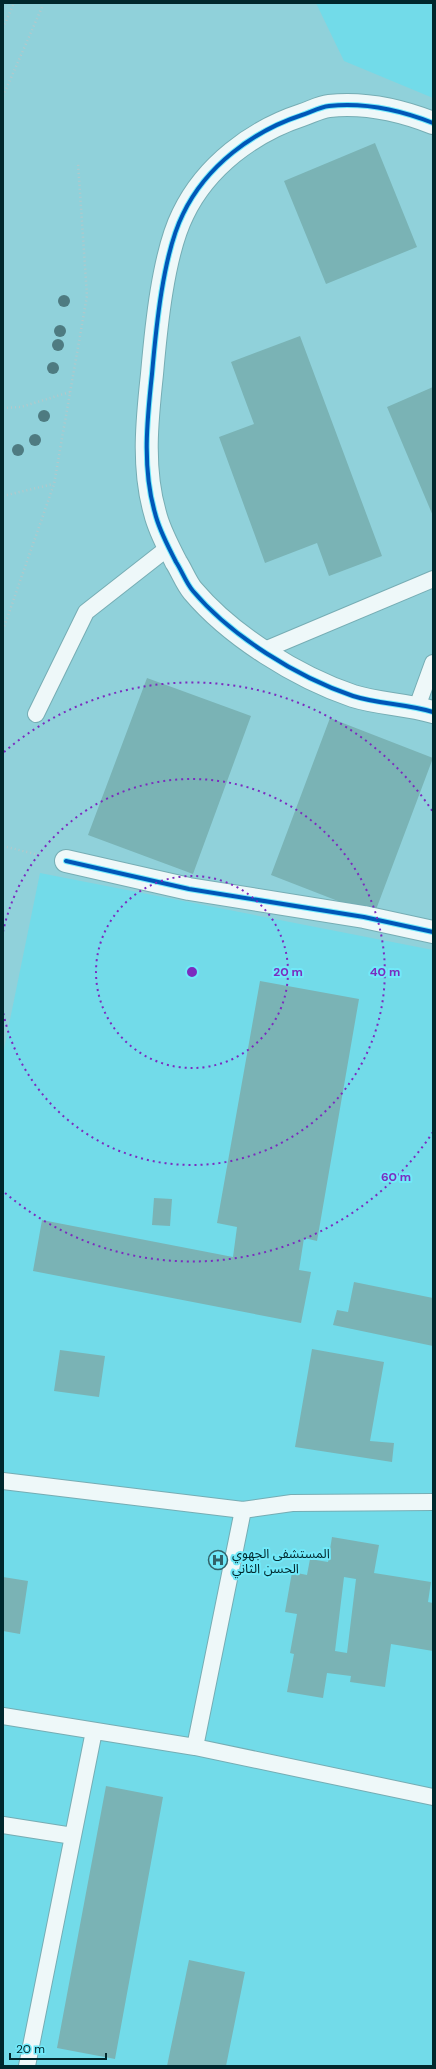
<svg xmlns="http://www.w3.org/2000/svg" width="436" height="2069" font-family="'DM Sans','Noto Sans Arabic',sans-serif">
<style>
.built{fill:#72dbe9}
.building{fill:#7ab3b5;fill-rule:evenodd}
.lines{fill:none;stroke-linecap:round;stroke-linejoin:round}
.service-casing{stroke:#76adb4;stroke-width:18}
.minor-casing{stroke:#76adb4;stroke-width:24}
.path{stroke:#b5c8ca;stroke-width:2.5;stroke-dasharray:1 3;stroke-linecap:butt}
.service{stroke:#eef8f9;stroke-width:16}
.minor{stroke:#eef8f9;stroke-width:22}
.cycleway-casing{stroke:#71e9f9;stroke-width:6}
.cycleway{stroke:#0057b8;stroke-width:4}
.tree{fill:#4e7b81}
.ring{fill:none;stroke:#7b2cbf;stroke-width:2;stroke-dasharray:2 4}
.labels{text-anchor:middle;stroke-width:4;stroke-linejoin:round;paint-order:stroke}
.poi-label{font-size:13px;fill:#00272c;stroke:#71e9f9;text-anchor:start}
.centre{fill:#7b2cbf;stroke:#71e9f9;stroke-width:2}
.ring-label{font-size:12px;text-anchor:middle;font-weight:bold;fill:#7b2cbf;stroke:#71e9f9;stroke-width:4;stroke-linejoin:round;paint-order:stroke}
</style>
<rect width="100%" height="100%" fill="#90d1da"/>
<path class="built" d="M316,3H433V98L344,61Z
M40,873L433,950V2066H3V1054Z"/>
<path class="building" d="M375,143L417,247L326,284L284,181Z
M300,336L382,556L329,576L317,543L265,563L219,437L254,424L231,362Z
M433,387V516L387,407Z
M147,678L251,716L193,874L88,835Z
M330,718L433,758L374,915L271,875Z
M260,981L359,999L317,1241L304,1238L299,1270L311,1272L301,1323L33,1271L42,1220L233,1257L237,1227L217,1223Z
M154,1198L172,1199L170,1226L152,1225Z
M354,1282L433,1298V1346L333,1325L337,1310L348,1312Z
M312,1349L384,1362L370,1441L394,1443L392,1462L295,1447Z
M60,1350L105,1356L99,1397L54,1391Z
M332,1537L379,1545L374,1573L431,1582L428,1602L433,1603V1651L391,1644L385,1687L350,1682L351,1676L327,1673L323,1698L287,1692L294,1654L290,1653L297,1614L285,1612L292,1572L307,1575L310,1559L328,1562ZM344,1577L356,1579L347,1653L335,1651Z
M3,1577L28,1581L20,1634L3,1631Z
M106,1786L163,1797L115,2059L57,2048Z
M189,1960L245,1972L226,2066H167Z"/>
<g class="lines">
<g class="service-casing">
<path id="service" d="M262,651L433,579
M417,707L433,663
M36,714L86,612L169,547
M3,1481L243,1510L292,1503L433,1502
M3,1716L195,1747L433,1797
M195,1747L243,1510
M3,1825L73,1836
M27,2066L94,1731"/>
</g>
<g class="minor-casing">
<path id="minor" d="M433,123C400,110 366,102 329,106C320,107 311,112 302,115C253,131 206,166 183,214C163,254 156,328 152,374C147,420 142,468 155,513C159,530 168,546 176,562C182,571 186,583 193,591C231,636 297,677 353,696C378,704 407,704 433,712
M66,861L189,889L364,917L433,932"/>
</g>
<path class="path" d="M3,28L14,3
M3,96L43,5
M3,408L21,407L70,392
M3,496L53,484
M3,630L54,484L87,296L78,163
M3,846L39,855"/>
<use href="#service" class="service"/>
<use href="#minor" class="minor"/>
<g class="cycleway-casing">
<path id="cycleway" d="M433,123C400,110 366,102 329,106C320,107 311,112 302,115C253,131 206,166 183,214C163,254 156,328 152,374C147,420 142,468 155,513C159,530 168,546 176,562C182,571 186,583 193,591C231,636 297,677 353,696C378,704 407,704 433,712
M66,861L189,889L364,917L433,932"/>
</g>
<use href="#cycleway" class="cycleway"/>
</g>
<g class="tree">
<circle cx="64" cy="301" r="6"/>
<circle cx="60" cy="331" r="6"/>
<circle cx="58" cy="345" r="6"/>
<circle cx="53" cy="368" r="6"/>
<circle cx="44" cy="416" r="6"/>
<circle cx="35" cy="440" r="6"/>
<circle cx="18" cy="450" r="6"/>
</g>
<g class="ring">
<circle cx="192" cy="972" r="96"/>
<path d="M3 932A193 193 0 1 1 3 1012"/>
<path d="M433 1132A289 289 0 0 1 4 1192M4 752A289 289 0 0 1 433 812"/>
</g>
<defs>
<g id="hospital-ring" transform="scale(1)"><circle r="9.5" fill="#71e9f9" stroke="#326269" stroke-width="1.5"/><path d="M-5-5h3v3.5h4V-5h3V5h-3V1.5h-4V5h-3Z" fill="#326269"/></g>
</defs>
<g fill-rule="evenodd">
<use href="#hospital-ring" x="218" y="1560"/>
</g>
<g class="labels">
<g class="poi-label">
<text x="232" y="1558">المستشفى الجهوي<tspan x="232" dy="15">الحسن الثاني</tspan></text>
</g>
</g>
<circle cx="192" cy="972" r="6" class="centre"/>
<g class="ring-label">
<text x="288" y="976">20 m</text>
<text x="385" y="976">40 m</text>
<text x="396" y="1181">60 m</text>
</g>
<rect width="436" height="2069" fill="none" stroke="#00272c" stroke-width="8"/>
<path d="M10 2053v6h96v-6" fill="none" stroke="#00272c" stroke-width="2"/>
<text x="16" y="2053" font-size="12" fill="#00272c" stroke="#71e9f9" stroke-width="3" paint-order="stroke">20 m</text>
</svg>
